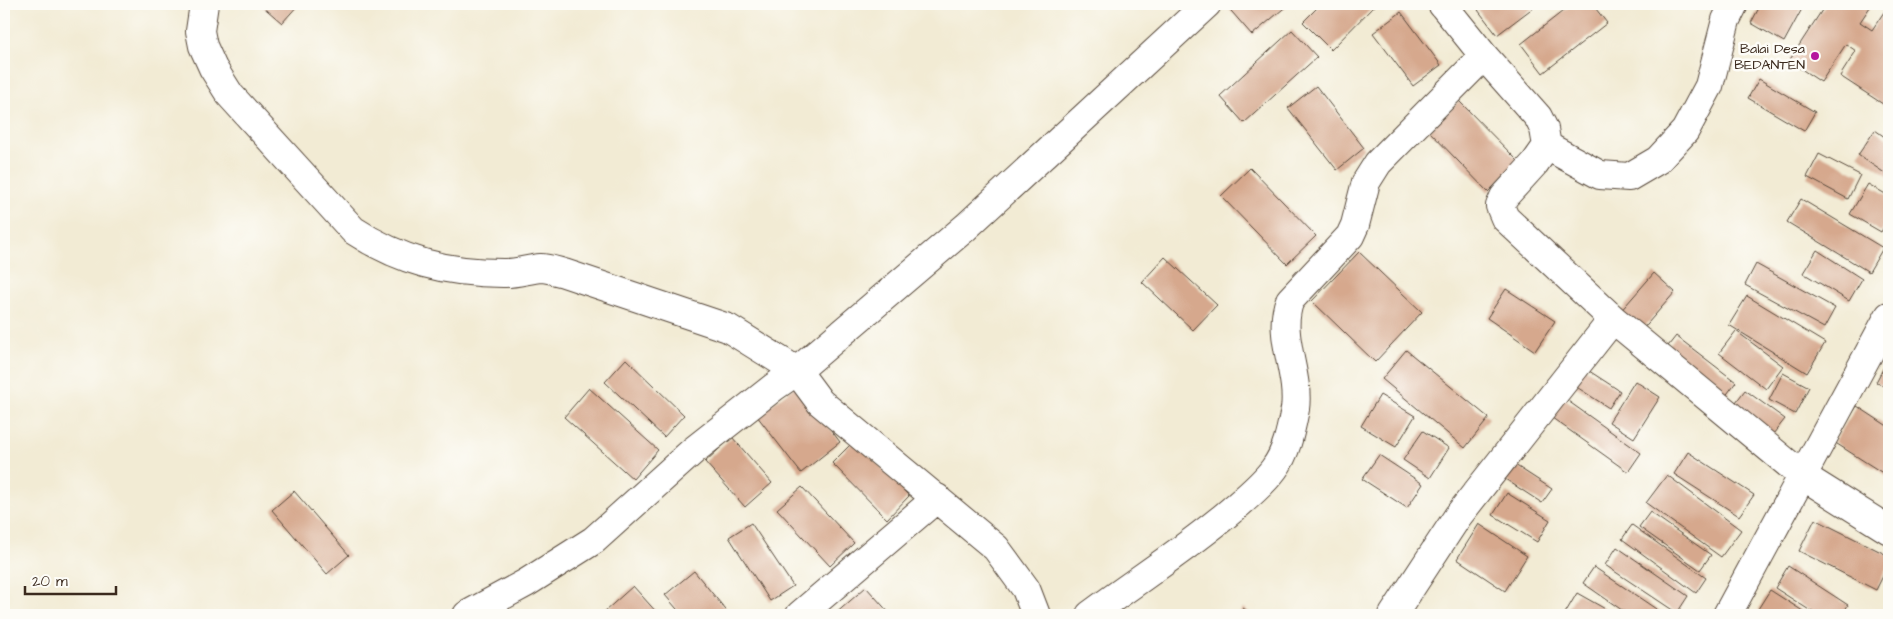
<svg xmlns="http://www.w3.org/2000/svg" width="1893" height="619" font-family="'Architects Daughter',sans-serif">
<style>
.building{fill:#d6a88d}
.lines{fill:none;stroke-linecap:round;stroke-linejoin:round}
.minor-casing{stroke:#564739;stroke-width:30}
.minor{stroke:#fff;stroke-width:28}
.poi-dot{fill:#b5179e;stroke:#fdfcf7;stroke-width:2}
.labels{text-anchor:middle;stroke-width:5;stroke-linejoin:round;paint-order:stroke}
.poi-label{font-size:14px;fill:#3b2a1e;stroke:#fdfcf7;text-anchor:end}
</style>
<rect width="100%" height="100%" fill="#fdfcf7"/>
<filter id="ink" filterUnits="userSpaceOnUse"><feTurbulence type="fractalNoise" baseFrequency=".02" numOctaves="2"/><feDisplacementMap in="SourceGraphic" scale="10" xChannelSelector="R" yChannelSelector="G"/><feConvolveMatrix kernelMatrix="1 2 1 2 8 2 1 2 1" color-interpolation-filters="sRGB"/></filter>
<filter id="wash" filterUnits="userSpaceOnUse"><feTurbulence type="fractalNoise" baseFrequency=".0096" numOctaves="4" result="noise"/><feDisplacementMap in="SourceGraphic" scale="20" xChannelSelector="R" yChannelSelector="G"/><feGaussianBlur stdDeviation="1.12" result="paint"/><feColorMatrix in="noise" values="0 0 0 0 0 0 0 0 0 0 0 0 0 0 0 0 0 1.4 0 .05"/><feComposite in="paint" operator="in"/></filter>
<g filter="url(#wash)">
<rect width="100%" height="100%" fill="#f2ebd4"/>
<g id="blocks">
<path class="building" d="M260,4H299L282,23Z
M1225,4H1289L1252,35Z
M1321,4H1376L1331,50L1303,22Z
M1487,4H1538L1497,35L1478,10Z
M1572,4H1592L1607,23L1543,73L1521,44Z
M1761,4H1798L1803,7L1784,42L1751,23Z
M1826,4H1872L1860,22L1872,30L1884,12L1889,16V108L1840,76L1856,51L1846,44L1821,82L1789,61Z
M1401,12L1441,65L1413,86L1373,33Z
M1292,30L1317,57L1244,123L1220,96Z
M1759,79L1815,112L1804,131L1748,98Z
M1316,86L1364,148L1337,170L1288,108Z
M1459,101L1518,161L1488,192L1429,131Z
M1875,130L1889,140V176L1858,155Z
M1819,154L1860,175L1848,199L1807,177Z
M1250,168L1316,236L1287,264L1221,196Z
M1868,184L1889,196V218L1881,232L1850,214Z
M1801,199L1883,248L1869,272L1787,222Z
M1817,250L1862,279L1849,301L1803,273Z
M1359,252L1422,312L1375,362L1312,301Z
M1165,257L1217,305L1193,330L1142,282Z
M1756,264L1835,308L1824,328L1745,285Z
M1654,273L1675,292L1641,331L1619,313Z
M1506,289L1555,321L1535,351L1487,318Z
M1747,296L1825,343L1807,373L1729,325Z
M1736,331L1783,366L1766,389L1719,353Z
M1676,336L1736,382L1722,401L1661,355Z
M1406,350L1489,418L1465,448L1382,379Z
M626,359L684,415L664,437L605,382Z
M1886,363L1889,365V389L1876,382Z
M1583,367L1620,391L1609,408L1572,384Z
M1783,373L1809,387L1795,414L1769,400Z
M1635,381L1660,397L1634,438L1609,422Z
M797,385L840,442L801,473L757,416Z
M589,388L658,450L633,479L564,417Z
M1745,390L1785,419L1773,434L1733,406Z
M1380,395L1415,416L1396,447L1361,426Z
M1561,396L1641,453L1628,472L1548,415Z
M1857,406L1889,427V477L1834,442Z
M1423,431L1449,448L1430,478L1403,460Z
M732,437L772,483L745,507L705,462Z
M855,440L909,496L887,519L832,463Z
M1688,452L1754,495L1739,516L1674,474Z
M1379,455L1423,484L1407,508L1362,479Z
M1515,465L1552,489L1542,503L1505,479Z
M1667,475L1741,530L1721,557L1646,503Z
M802,487L854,543L830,566L777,509Z
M294,491L349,555L327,574L272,510Z
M1507,493L1550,520L1537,542L1493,515Z
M1650,512L1711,555L1700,570L1639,527Z
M1815,519L1889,556V564L1876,590L1799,551Z
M751,523L793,586L770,601L729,537Z
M1479,524L1527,556L1505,591L1457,559Z
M1632,525L1706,578L1696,593L1622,539Z
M1617,547L1688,596L1677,613L1605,565Z
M1788,566L1848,605L1842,615H1817L1775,588Z
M1594,567L1665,615H1629L1583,583Z
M694,571L730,615H682L665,595Z
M633,586L659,615H606L604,612Z
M866,587L891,615H834Z
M1770,590L1809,615H1768L1758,609Z
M1577,593L1616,615H1564Z
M1243,608L1253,615H1238Z"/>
</g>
</g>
<g filter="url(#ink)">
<use href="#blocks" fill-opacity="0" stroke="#564739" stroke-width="1"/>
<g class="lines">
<g class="minor-casing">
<path id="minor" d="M204,4L200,31L203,46L213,68L230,95L353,230C400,261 446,273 503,273C515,274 528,269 541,268C548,268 556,271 564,273L728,328L797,371L966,227L1207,4
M1547,146L1600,175L1629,177L1658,160L1685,131L1709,86L1726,20L1734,4
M1613,319L1803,476L1889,530
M467,615L526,583L594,540L694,450L774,387L797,371L820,402L996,548L1026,589L1036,615
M800,615L937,498
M1090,615C1138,579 1188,548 1233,509C1247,497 1263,484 1274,469C1287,452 1291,429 1295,409C1300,373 1276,335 1290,300L1350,236L1355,225L1366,182L1378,163L1484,56
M1393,615L1458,516L1613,319L1505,218L1500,206L1504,197L1535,163L1547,146L1544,129L1538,117L1484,56L1442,4
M1727,615L1889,316"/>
</g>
<use href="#minor" class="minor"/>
</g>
</g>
<circle class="poi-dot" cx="1815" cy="56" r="5"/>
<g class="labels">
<g class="poi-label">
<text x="1805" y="53">Balai Desa<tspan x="1805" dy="16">BEDANTEN</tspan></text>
</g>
</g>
<rect width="1893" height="619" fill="none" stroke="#fdfcf7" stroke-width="20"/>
<path d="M25 586v8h91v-8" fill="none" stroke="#3b2a1e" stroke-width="2.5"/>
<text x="32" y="586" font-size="15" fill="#3b2a1e" stroke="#fdfcf7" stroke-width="4" paint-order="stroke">20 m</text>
</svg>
